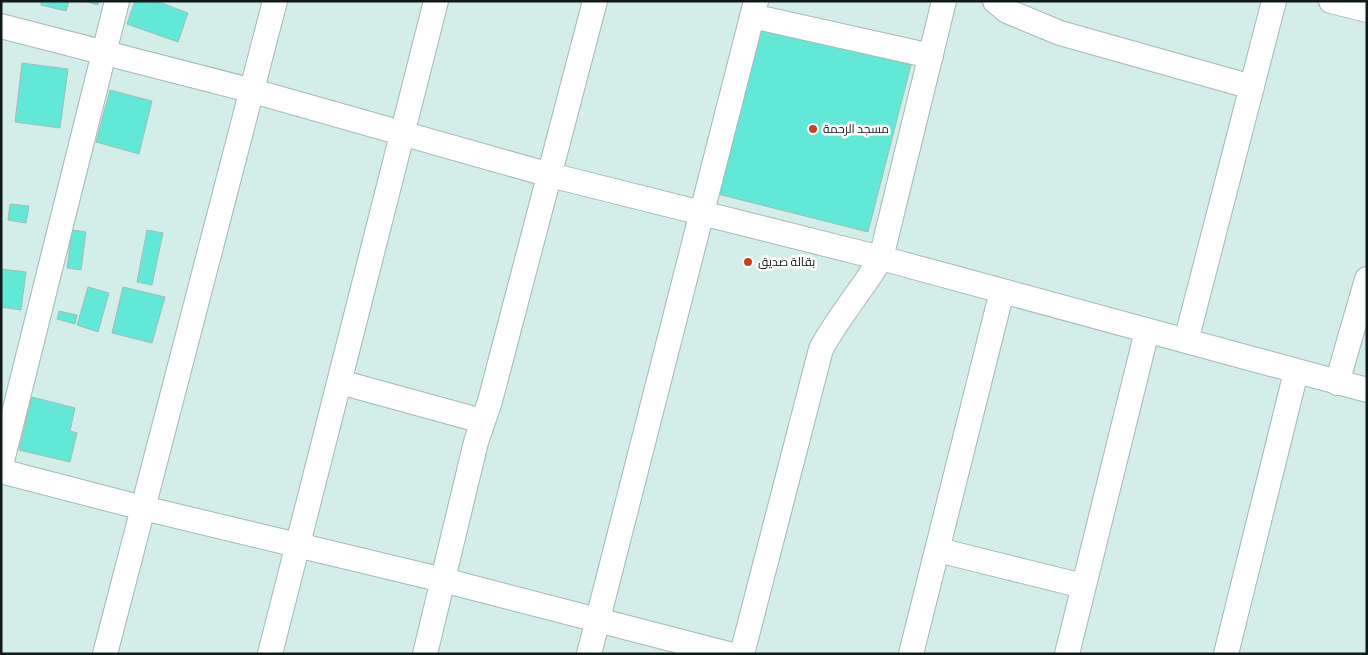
<svg xmlns="http://www.w3.org/2000/svg" width="1368" height="655" font-family="Barlow,Cairo,sans-serif">
<style>
.building{fill:#62e8d6;stroke:#a3bcb8}
.lines{fill:none;stroke-linecap:round;stroke-linejoin:round}
.minor-casing{stroke:#a2bab6;stroke-width:26}
.minor{stroke:#fff;stroke-width:24}
.poi-dot{fill:#ca3f22;stroke:#fff;stroke-width:2}
.labels{text-anchor:middle;stroke-width:5;stroke-linejoin:round;paint-order:stroke}
.poi-label{font-size:12px;fill:#101a18;stroke:#fff;text-anchor:start}
</style>
<rect width="100%" height="100%" fill="#d3ede9"/>
<path class="building" d="M41,1H69L66,11L41,5Z
M84,1H99L98,5Z
M135,1H156L188,13L178,42L127,24Z
M757,26L911,65L868,232L714,193Z
M22,63L68,69L60,128L15,122Z
M110,90L152,101L139,154L96,142Z
M10,204L29,206L26,223L8,220Z
M72,230L86,232L81,270L67,268Z
M147,230L163,233L152,285L137,282Z
M1,269L26,272L21,310L1,307Z
M88,287L109,293L98,332L77,325Z
M123,287L165,297L152,343L112,333Z
M59,311L77,315L75,324L57,319Z
M32,397L75,408L70,431L77,433L70,462L19,450Z"/>
<g class="lines">
<g class="minor-casing">
<path id="minor" d="M995,1L1007,11L1060,33L1252,87
M1331,1L1367,10
M752,16L931,56
M1,26L253,91L550,175L881,258L1367,390
M1186,341L1274,1
M340,382L482,421
M1337,383L1367,279
M1,465L117,1
M1,471L143,508L443,580L729,654
M938,550L1083,586
M105,654L275,1
M270,654L436,1
M425,654L476,442L490,401L595,1
M589,654L756,1
M742,654L821,349C838,317 863,289 881,258L944,1
M911,654L1002,291
M1067,654L1147,331
M1226,654L1296,372"/>
</g>
<use href="#minor" class="minor"/>
</g>
<g class="poi-dot">
<circle cx="813" cy="129" r="5"/>
<circle cx="748" cy="262" r="5"/>
</g>
<g class="labels">
<g class="poi-label">
<text x="823" y="133">مسجد الرحمة</text>
<text x="758" y="266">بقالة صديق</text>
</g>
</g>
<rect width="1368" height="655" fill="none" stroke="#101a18" stroke-width="5"/>
</svg>
